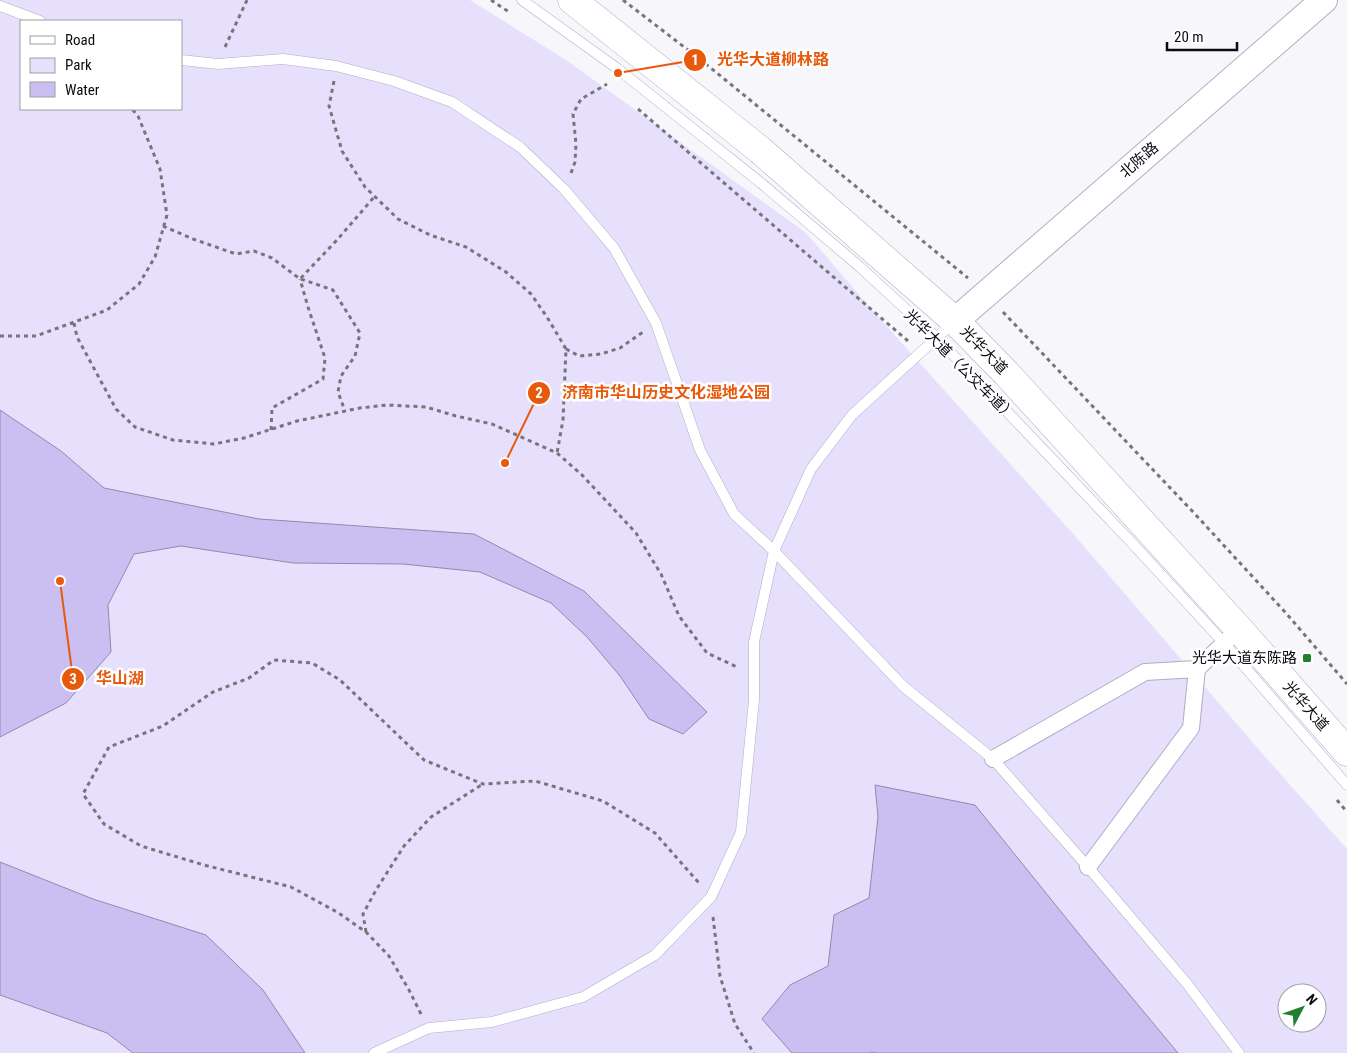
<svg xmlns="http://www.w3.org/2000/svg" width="1347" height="1053" font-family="'Roboto Condensed','Noto Sans SC',sans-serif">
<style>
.green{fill:#e7e0fd;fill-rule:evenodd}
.water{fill:#cbbff1;stroke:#9289ae}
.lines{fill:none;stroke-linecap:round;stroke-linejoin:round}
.service-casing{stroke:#b1acc5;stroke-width:11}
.pedestrian-casing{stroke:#b1acc5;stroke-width:18}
.tertiary-casing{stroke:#b1acc5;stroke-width:28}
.secondary-casing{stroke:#b1acc5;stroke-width:29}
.path{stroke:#77757c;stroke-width:3;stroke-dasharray:4 4;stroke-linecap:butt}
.service{stroke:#fff;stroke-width:10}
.pedestrian{stroke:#fff;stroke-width:16}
.tertiary{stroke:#fff;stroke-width:26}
.secondary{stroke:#fff;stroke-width:28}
.poi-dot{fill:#217f30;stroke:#fff;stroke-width:2}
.labels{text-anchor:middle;stroke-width:5;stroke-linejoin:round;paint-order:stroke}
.street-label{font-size:15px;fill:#0c0a12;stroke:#fff}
.poi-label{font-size:15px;fill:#0c0a12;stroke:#fff;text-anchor:end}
.leader{fill:none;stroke:#e8590c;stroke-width:2}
.callout-dot{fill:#e8590c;stroke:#fff;stroke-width:2}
.mark-label{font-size:15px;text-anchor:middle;font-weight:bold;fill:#fff}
.callout-label{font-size:16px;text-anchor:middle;font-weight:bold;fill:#e8590c;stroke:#fff;stroke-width:5;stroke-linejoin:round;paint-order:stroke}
</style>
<rect width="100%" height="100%" fill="#f7f6fb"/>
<path class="green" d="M0,0H470L566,60L805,232L874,312L1075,536L1261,752L1347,849V1053H0ZM21,21H181V109H21ZM1287,993H1317V1023H1287Z"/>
<path class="water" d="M0,410L61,451L104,488L259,519L474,534L584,591L707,712L683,734L649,719L620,676L587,637L551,603L480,572L403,564L293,563L181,546L134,554L108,605L111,652L66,703L0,737Z
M875,785L975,805L1079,934L1178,1053H877L871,1052L870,1053H792L762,1019L790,985L828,966L834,915L869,898L878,817Z
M0,862L93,899L206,935L263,990L305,1053H133L107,1033L0,995Z"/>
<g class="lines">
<g class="service-casing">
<path id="service" d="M522,0L618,69L761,183L860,267L937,338L1132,543L1224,643L1347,785
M0,6L40,21
M181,60L218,64L283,59L336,66L394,81L452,102L520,147L564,189L614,248L656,323L700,450L734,514L774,551L811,469L852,415L955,321
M374,1053L429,1028L492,1022L583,997L655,955L711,897L741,832L754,700V642L774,551L903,686L993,759L1088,867L1188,985L1239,1053"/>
</g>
<g class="pedestrian-casing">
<path id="pedestrian" d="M993,759L1145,672L1197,669L1239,629
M1088,867L1191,728L1197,669"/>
</g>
<g class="tertiary-casing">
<path id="tertiary" d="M955,321L1324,0"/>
</g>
<g class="secondary-casing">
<path id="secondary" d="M572,0L760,150L955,321L1007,374L1239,629L1347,752"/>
</g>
<path class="path" d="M491,0L509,12
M623,0L701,60L968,278
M225,47L247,0
M334,81L329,106L342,151L365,187L398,219L430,235L466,247L506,272L531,294L547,317L566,349L563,420L557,453
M638,109L908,341
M571,173L575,162L576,144L573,114L581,99L607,84
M163,226L193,239L236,254L254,251L272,258L300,279L337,240L375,196
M301,279L333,290L360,333L355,356L341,376L338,392L345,411
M1003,312L1195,514L1285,612L1347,684
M74,323L77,337L116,409L135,427L173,440L214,444L244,438L297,421L360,408L387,405L426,407L456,416L492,424L557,453L582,475L636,533L661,574L679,616L707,653L737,667
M0,336H36L107,310L139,284L155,257L167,215L160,169L138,116L132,109
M566,349L579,356L601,354L620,348L643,332
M271,430L272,408L323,379L325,358L308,307L300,279
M1337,800L1347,812
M713,917L720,976L735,1024L754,1053
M366,932L363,914L376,890L404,846L431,817L483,784
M421,1014L409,990L389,956L366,932L337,912L291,887L204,865L141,846L104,824L83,794L109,747L163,726L213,692L249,678L274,660L312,663L340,680L424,760L483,784L535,781L603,801L655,833L699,883"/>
<use href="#service" class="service"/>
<use href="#pedestrian" class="pedestrian"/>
<use href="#tertiary" class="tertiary"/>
<use href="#secondary" class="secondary"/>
</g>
<rect class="poi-dot" x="1302" y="653" width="10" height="10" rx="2.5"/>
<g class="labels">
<g class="street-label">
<text transform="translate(1139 160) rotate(-41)" y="5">北陈路</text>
<text transform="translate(984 350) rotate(46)" y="5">光华大道</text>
<text transform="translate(960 365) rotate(45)" y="5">光华大道（公交车道）</text>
<text transform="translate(1306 706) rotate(49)" y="5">光华大道</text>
</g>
<g class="poi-label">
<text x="1297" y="663">光华大道东陈路</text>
</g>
</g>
<path class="leader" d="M618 73L695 60M505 463L539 393M60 581L73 679"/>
<g class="callout-dot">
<circle cx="618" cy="73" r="5"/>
<circle cx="505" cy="463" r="5"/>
<circle cx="60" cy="581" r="5"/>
<circle cx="695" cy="60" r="12"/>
<circle cx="539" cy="393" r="12"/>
<circle cx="73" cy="679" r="12"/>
</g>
<g class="mark-label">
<text x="695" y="65">1</text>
<text x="539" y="398">2</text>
<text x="73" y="684">3</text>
</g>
<g class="callout-label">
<text x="773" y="65">光华大道柳林路</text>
<text x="666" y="398">济南市华山历史文化湿地公园</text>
<text x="120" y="684">华山湖</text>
</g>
<rect x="20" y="20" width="162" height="90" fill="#ffffff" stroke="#9e9da0"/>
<rect x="30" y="36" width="25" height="8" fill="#ffffff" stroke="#9e9da0"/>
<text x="65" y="45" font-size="15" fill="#0c0a12">Road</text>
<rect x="30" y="58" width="25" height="15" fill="#e7e0fd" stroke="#9e9da0"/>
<text x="65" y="70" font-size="15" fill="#0c0a12">Park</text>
<rect x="30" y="82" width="25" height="15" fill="#cbbff1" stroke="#9e9da0"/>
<text x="65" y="95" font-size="15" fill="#0c0a12">Water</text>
<g transform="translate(1302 1008) rotate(49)"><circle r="24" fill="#ffffff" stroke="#9e9da0"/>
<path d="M0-4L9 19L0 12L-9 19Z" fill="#217f30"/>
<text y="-8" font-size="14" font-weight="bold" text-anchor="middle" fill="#0c0a12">N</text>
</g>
<path d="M1167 42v8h70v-8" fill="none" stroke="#0c0a12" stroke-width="2.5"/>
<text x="1174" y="42" font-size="15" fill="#0c0a12" stroke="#ffffff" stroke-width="4" paint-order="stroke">20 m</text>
</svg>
